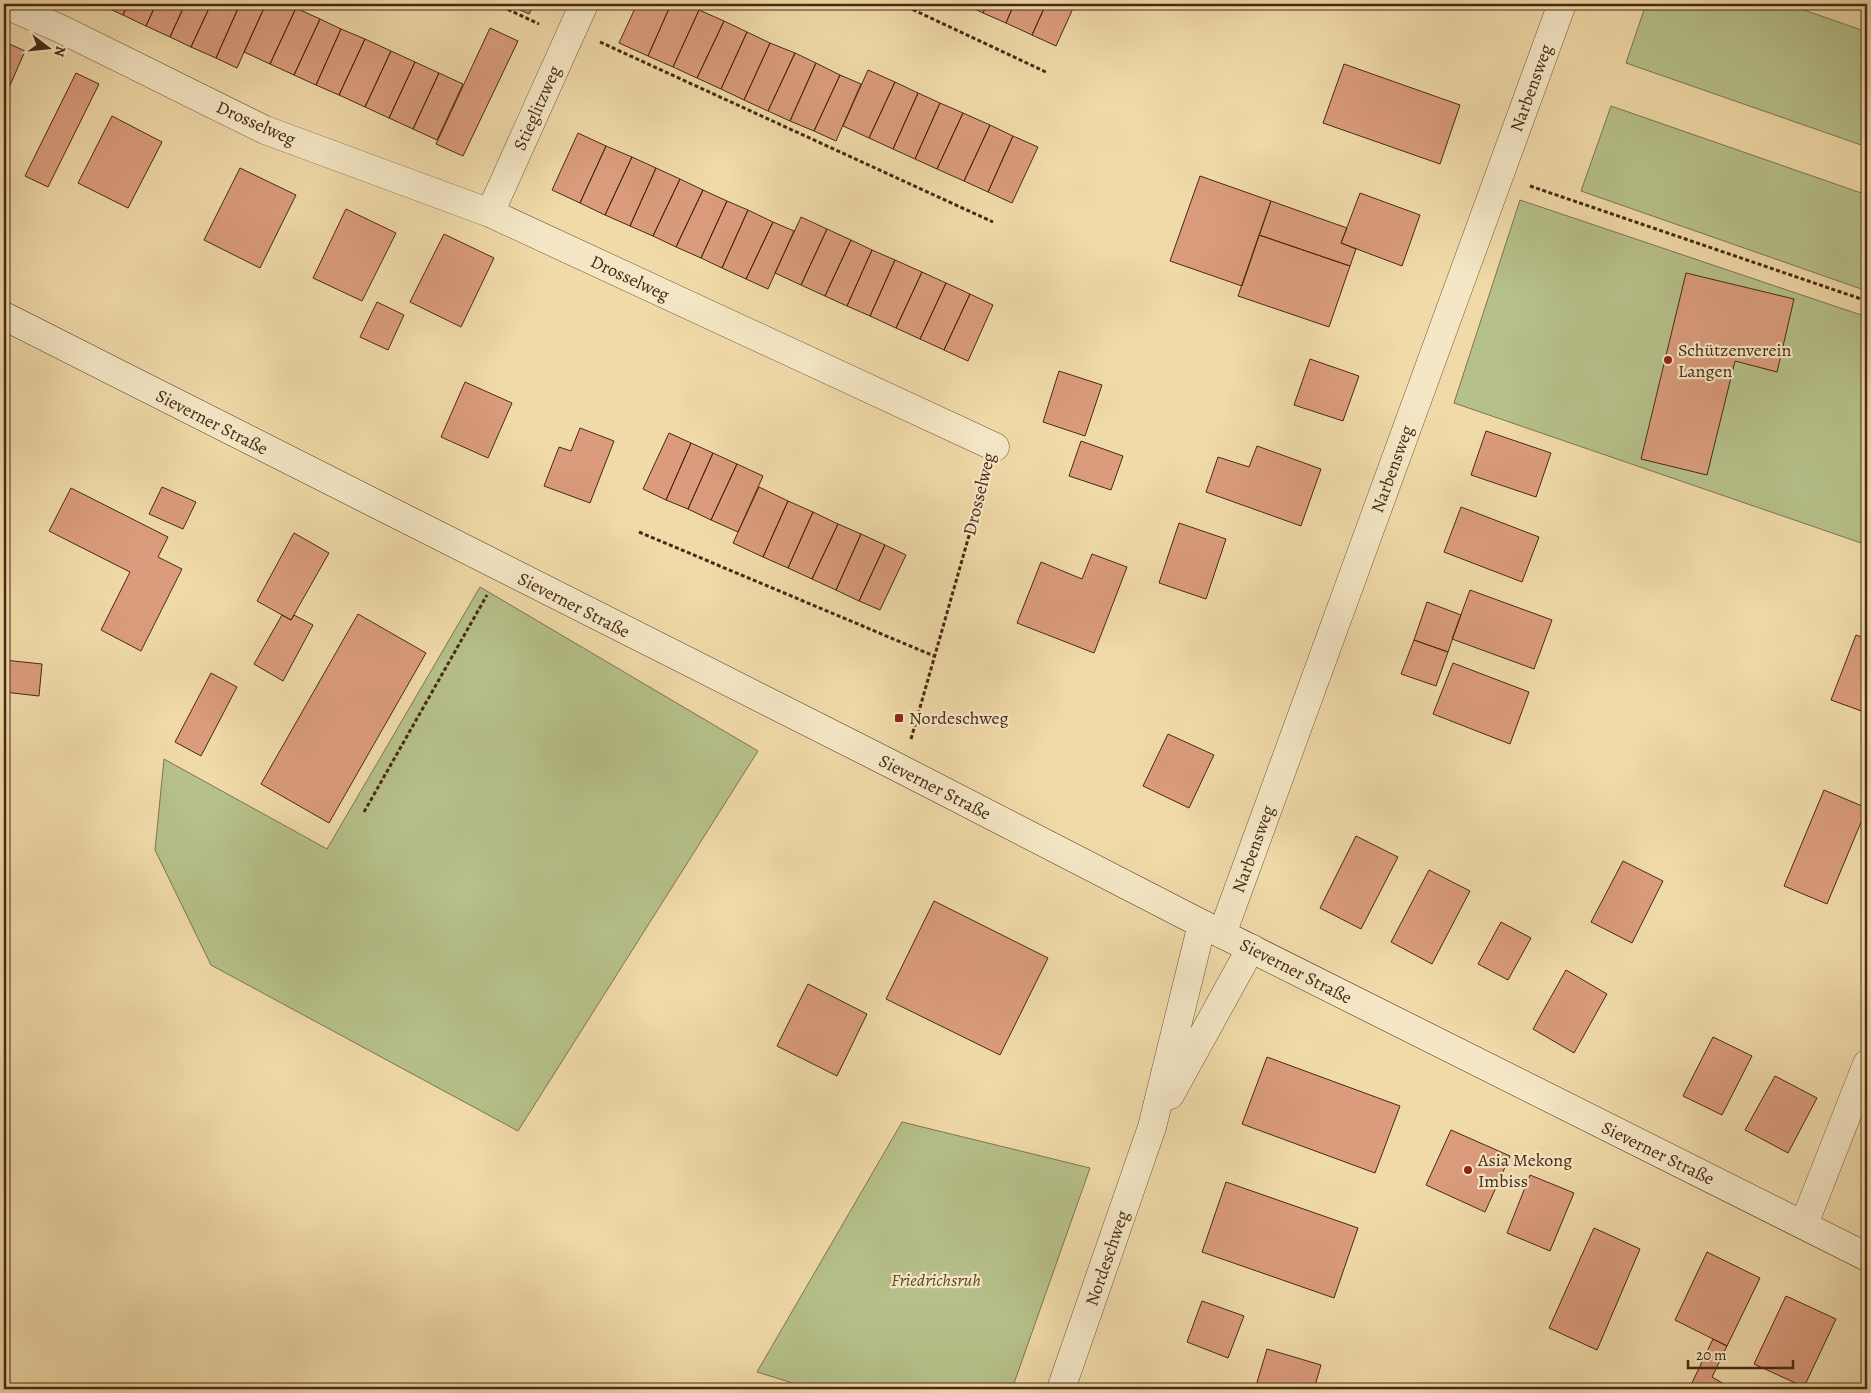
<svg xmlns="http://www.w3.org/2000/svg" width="1871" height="1393" font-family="Alegreya,serif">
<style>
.green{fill:#b6c08a;stroke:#7f7450}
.building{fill:#da9c7c;stroke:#482915}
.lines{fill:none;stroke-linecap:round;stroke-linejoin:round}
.street-casing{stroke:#72553a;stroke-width:29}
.secondary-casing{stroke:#482915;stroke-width:29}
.path{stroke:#482915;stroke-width:3;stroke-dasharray:4 2.5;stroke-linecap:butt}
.street{stroke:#f5e7c6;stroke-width:28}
.secondary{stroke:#f5e7c6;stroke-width:28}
.poi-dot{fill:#8f2418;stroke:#f5e7c6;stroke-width:2}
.labels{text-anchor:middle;stroke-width:4.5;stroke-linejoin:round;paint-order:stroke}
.street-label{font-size:18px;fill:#482915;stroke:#f5e7c6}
.poi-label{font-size:18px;fill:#482915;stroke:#f5e7c6;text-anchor:start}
.park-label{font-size:18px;font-style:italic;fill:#5e472c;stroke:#f5e7c6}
</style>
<rect width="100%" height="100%" fill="#f0daa8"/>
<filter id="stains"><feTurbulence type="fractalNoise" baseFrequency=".004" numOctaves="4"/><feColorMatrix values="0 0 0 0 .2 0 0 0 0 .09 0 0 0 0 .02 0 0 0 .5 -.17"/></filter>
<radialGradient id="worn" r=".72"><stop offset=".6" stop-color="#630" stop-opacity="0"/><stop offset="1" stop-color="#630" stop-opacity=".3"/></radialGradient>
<path class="green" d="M1646,4H1787L1867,32V147L1626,63Z
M1611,106L1867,195V291L1581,191Z
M1520,200L1867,317V545L1454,403Z
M480,587L758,751L518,1131L211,965L155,850L164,759L327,849Z
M902,1122L1090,1168L1012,1389H812L757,1372Z"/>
<path class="building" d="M99,4H128L123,15Z
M128,4H156L146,26L123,15Z
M156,4H185L170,37L146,26Z
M185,4H211L191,47L170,37Z
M211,4H240L216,58L191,47Z
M240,4H249L263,10L237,68L216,58Z
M266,4H287L296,8L270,64L244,52Z
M507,4H534L529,14Z
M637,4H671L648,56L619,43Z
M671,4H685L699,10L673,67L648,56Z
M964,4H987L983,13Z
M987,4H1014L1006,23L983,13Z
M1014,4H1046L1032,35L1006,23Z
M1046,4H1075L1056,46L1032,35Z
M296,8L320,19L294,75L270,64Z
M699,10L724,21L697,78L673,67Z
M320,19L341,29L316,85L294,75Z
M724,21L747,32L721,89L697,78Z
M490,28L518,41L463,156L436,144Z
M341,29L365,39L339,95L316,85Z
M747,32L770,43L744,100L721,89Z
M365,39L391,51L365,107L339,95Z
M5,42L25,51L4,99V44Z
M770,43L795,53L768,111L744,100Z
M391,51L415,62L389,118L365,107Z
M795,53L816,63L790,121L768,111Z
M415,62L439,73L413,129L389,118Z
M816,63L840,75L814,131L790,121Z
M1344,64L1460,105L1440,164L1323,123Z
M868,70L895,82L869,138L843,126Z
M76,73L99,84L48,187L25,176Z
M439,73L463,84L437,140L413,129Z
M840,75L861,84L836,141L814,131Z
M895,82L918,93L893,149L869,138Z
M918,93L940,103L915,159L893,149Z
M940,103L963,113L937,169L915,159Z
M963,113L990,125L964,181L937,169Z
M112,116L162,142L128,208L78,183Z
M990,125L1013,136L988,192L964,181Z
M578,133L606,146L580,203L552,190Z
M1013,136L1038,147L1012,203L988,192Z
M606,146L632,157L605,215L580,203Z
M632,157L656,168L630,226L605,215Z
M240,168L296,195L260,268L204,240Z
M656,168L680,179L653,236L630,226Z
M1200,176L1271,201L1242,286L1170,261Z
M680,179L703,190L676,247L653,236Z
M703,190L727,201L701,258L676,247Z
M1360,193L1420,215L1402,266L1341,243Z
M727,201L748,210L722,268L701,258Z
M1271,201L1347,228L1341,243L1356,249L1350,266L1259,235Z
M346,209L396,233L362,301L313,278Z
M748,210L773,222L746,279L722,268Z
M801,217L827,229L801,285L775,273Z
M773,222L794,231L768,289L746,279Z
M827,229L851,240L825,296L801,285Z
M444,234L494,258L461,327L410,302Z
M1259,235L1350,266L1329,327L1238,296Z
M851,240L872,250L847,306L825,296Z
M872,250L895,260L870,316L847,306Z
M895,260L922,272L896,328L870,316Z
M922,272L946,283L920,339L896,328Z
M1686,273L1794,299L1777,372L1735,361L1707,475L1641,459Z
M946,283L970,294L944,350L920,339Z
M970,294L993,305L968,361L944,350Z
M377,302L404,315L388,350L360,337Z
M1310,359L1359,376L1343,421L1294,405Z
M1059,371L1102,385L1085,436L1043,422Z
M465,382L512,403L488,458L441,437Z
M580,428L614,441L590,503L544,486L559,447L571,451Z
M1486,431L1551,453L1536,497L1471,475Z
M669,433L691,443L666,500L643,489Z
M1081,441L1123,456L1111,490L1069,476Z
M691,443L713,453L688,509L666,500Z
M1257,446L1321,469L1301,526L1206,492L1218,457L1249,467Z
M713,453L737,464L711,520L688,509Z
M737,464L763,476L738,532L711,520Z
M162,487L196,502L183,529L149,514Z
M759,487L788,501L763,557L733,543Z
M71,488L168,537L158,557L182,569L141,651L101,630L130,572L49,531Z
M788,501L813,512L788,568L763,557Z
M1461,507L1539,537L1522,582L1444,552Z
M813,512L838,524L812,579L788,568Z
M1179,523L1226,539L1206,599L1159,583Z
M838,524L861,534L836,590L812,579Z
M294,533L329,553L291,620L257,601Z
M861,534L885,545L859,601L836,590Z
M885,545L906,555L880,610L859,601Z
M1092,554L1127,567L1094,653L1017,623L1041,562L1082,579Z
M1470,590L1552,620L1534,669L1452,639Z
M1867,595V613L1861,611Z
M1427,602L1461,615L1448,652L1414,640Z
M358,614L426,653L329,823L261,784Z
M282,615L291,620L294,615L313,625L283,681L254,664Z
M1856,635L1867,639V713L1831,700Z
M1414,640L1448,652L1436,686L1401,674Z
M4,660L42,664L39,696L4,692Z
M1453,663L1529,692L1510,744L1433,714Z
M211,673L237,687L201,756L175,742Z
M1168,734L1214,755L1189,808L1143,786Z
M1824,790L1867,808L1827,904L1784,886Z
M1356,836L1398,857L1361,929L1320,908Z
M1623,861L1663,881L1632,943L1591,922Z
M1429,870L1470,891L1432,964L1391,942Z
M934,901L1048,958L1000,1055L886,999Z
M1501,922L1531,938L1508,980L1478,964Z
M1566,970L1607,994L1574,1053L1533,1029Z
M808,984L867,1014L837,1076L777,1046Z
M1713,1037L1752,1056L1722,1115L1683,1096Z
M1267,1057L1400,1106L1375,1173L1242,1124Z
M1775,1076L1817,1098L1788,1153L1745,1130Z
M1451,1130L1510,1156L1485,1212L1426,1185Z
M1530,1175L1574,1193L1550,1251L1507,1233Z
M1226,1182L1358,1228L1334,1298L1202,1252Z
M1594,1228L1640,1249L1597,1350L1549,1328Z
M1707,1252L1760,1278L1727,1346L1675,1320Z
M1786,1296L1836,1319L1804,1387L1754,1364Z
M1202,1301L1244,1316L1228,1358L1187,1342Z
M1713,1339L1727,1346L1712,1377L1724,1384L1721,1389H1689Z
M1267,1349L1321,1365L1314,1389H1255Z"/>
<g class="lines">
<g class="street-casing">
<path id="street" d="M4,4L61,29L265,130L490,213L995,447
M490,213L584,4
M1222,934L1562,4
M1170,1095L1251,948
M1804,1224L1867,1064
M1061,1389L1152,1127L1202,924"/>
</g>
<g class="secondary-casing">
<path id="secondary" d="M4,316L903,770L1202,924L1867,1257"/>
</g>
<path class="path" d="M496,4L539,24
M901,4L1048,73
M600,42L993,222
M1530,186L1867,301
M639,532L934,656
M911,739L986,476
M364,812L487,595"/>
<use href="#street" class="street"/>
<use href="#secondary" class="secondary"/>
</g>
<g class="poi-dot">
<circle cx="1668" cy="360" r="5"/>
<rect x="894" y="713" width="10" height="10" rx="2.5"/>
<circle cx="1468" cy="1170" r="5"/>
</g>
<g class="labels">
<g class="street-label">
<text transform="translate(1531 88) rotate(-70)" y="6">Narbensweg</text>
<text transform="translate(537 108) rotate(-66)" y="6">Stieglitzweg</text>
<text transform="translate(256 123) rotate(24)" y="6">Drosselweg</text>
<text transform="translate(630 278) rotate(25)" y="6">Drosselweg</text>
<text transform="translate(212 422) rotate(27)" y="6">Sieverner Straße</text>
<text transform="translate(1392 469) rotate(-70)" y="6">Narbensweg</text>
<text transform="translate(979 494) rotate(-76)" y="6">Drosselweg</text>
<text transform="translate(574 605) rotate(27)" y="6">Sieverner Straße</text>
<text transform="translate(935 787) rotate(27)" y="6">Sieverner Straße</text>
<text transform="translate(1253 849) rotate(-70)" y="6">Narbensweg</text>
<text transform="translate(1296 971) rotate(27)" y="6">Sieverner Straße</text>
<text transform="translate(1658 1153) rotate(26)" y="6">Sieverner Straße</text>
<text transform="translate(1107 1258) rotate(-71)" y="6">Nordeschweg</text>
</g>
<g class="poi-label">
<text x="1678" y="356">Schützenverein<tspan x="1678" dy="21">Langen</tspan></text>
<text x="909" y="724">Nordeschweg</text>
<text x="1478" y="1166">Asia Mekong<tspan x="1478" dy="21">Imbiss</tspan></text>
</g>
<g class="park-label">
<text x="936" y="1286">Friedrichsruh</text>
</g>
</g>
<rect width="1871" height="1393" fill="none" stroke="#f0daa8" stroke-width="20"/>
<rect x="5" y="5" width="1861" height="1383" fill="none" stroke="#482915" stroke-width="2.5"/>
<rect x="10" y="10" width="1851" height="1373" fill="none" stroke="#482915"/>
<g transform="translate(48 48) rotate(106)" stroke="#f5e7c6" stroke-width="4" paint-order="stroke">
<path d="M0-4L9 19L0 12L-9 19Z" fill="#482915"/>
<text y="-8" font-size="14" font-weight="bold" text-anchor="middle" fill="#482915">N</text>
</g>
<path d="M1688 1360v8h105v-8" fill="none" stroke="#482915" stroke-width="2.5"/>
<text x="1696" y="1360" font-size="15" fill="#482915" stroke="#f5e7c6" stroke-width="4" paint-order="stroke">20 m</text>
<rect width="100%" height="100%" filter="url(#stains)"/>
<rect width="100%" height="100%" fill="url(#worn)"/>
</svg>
